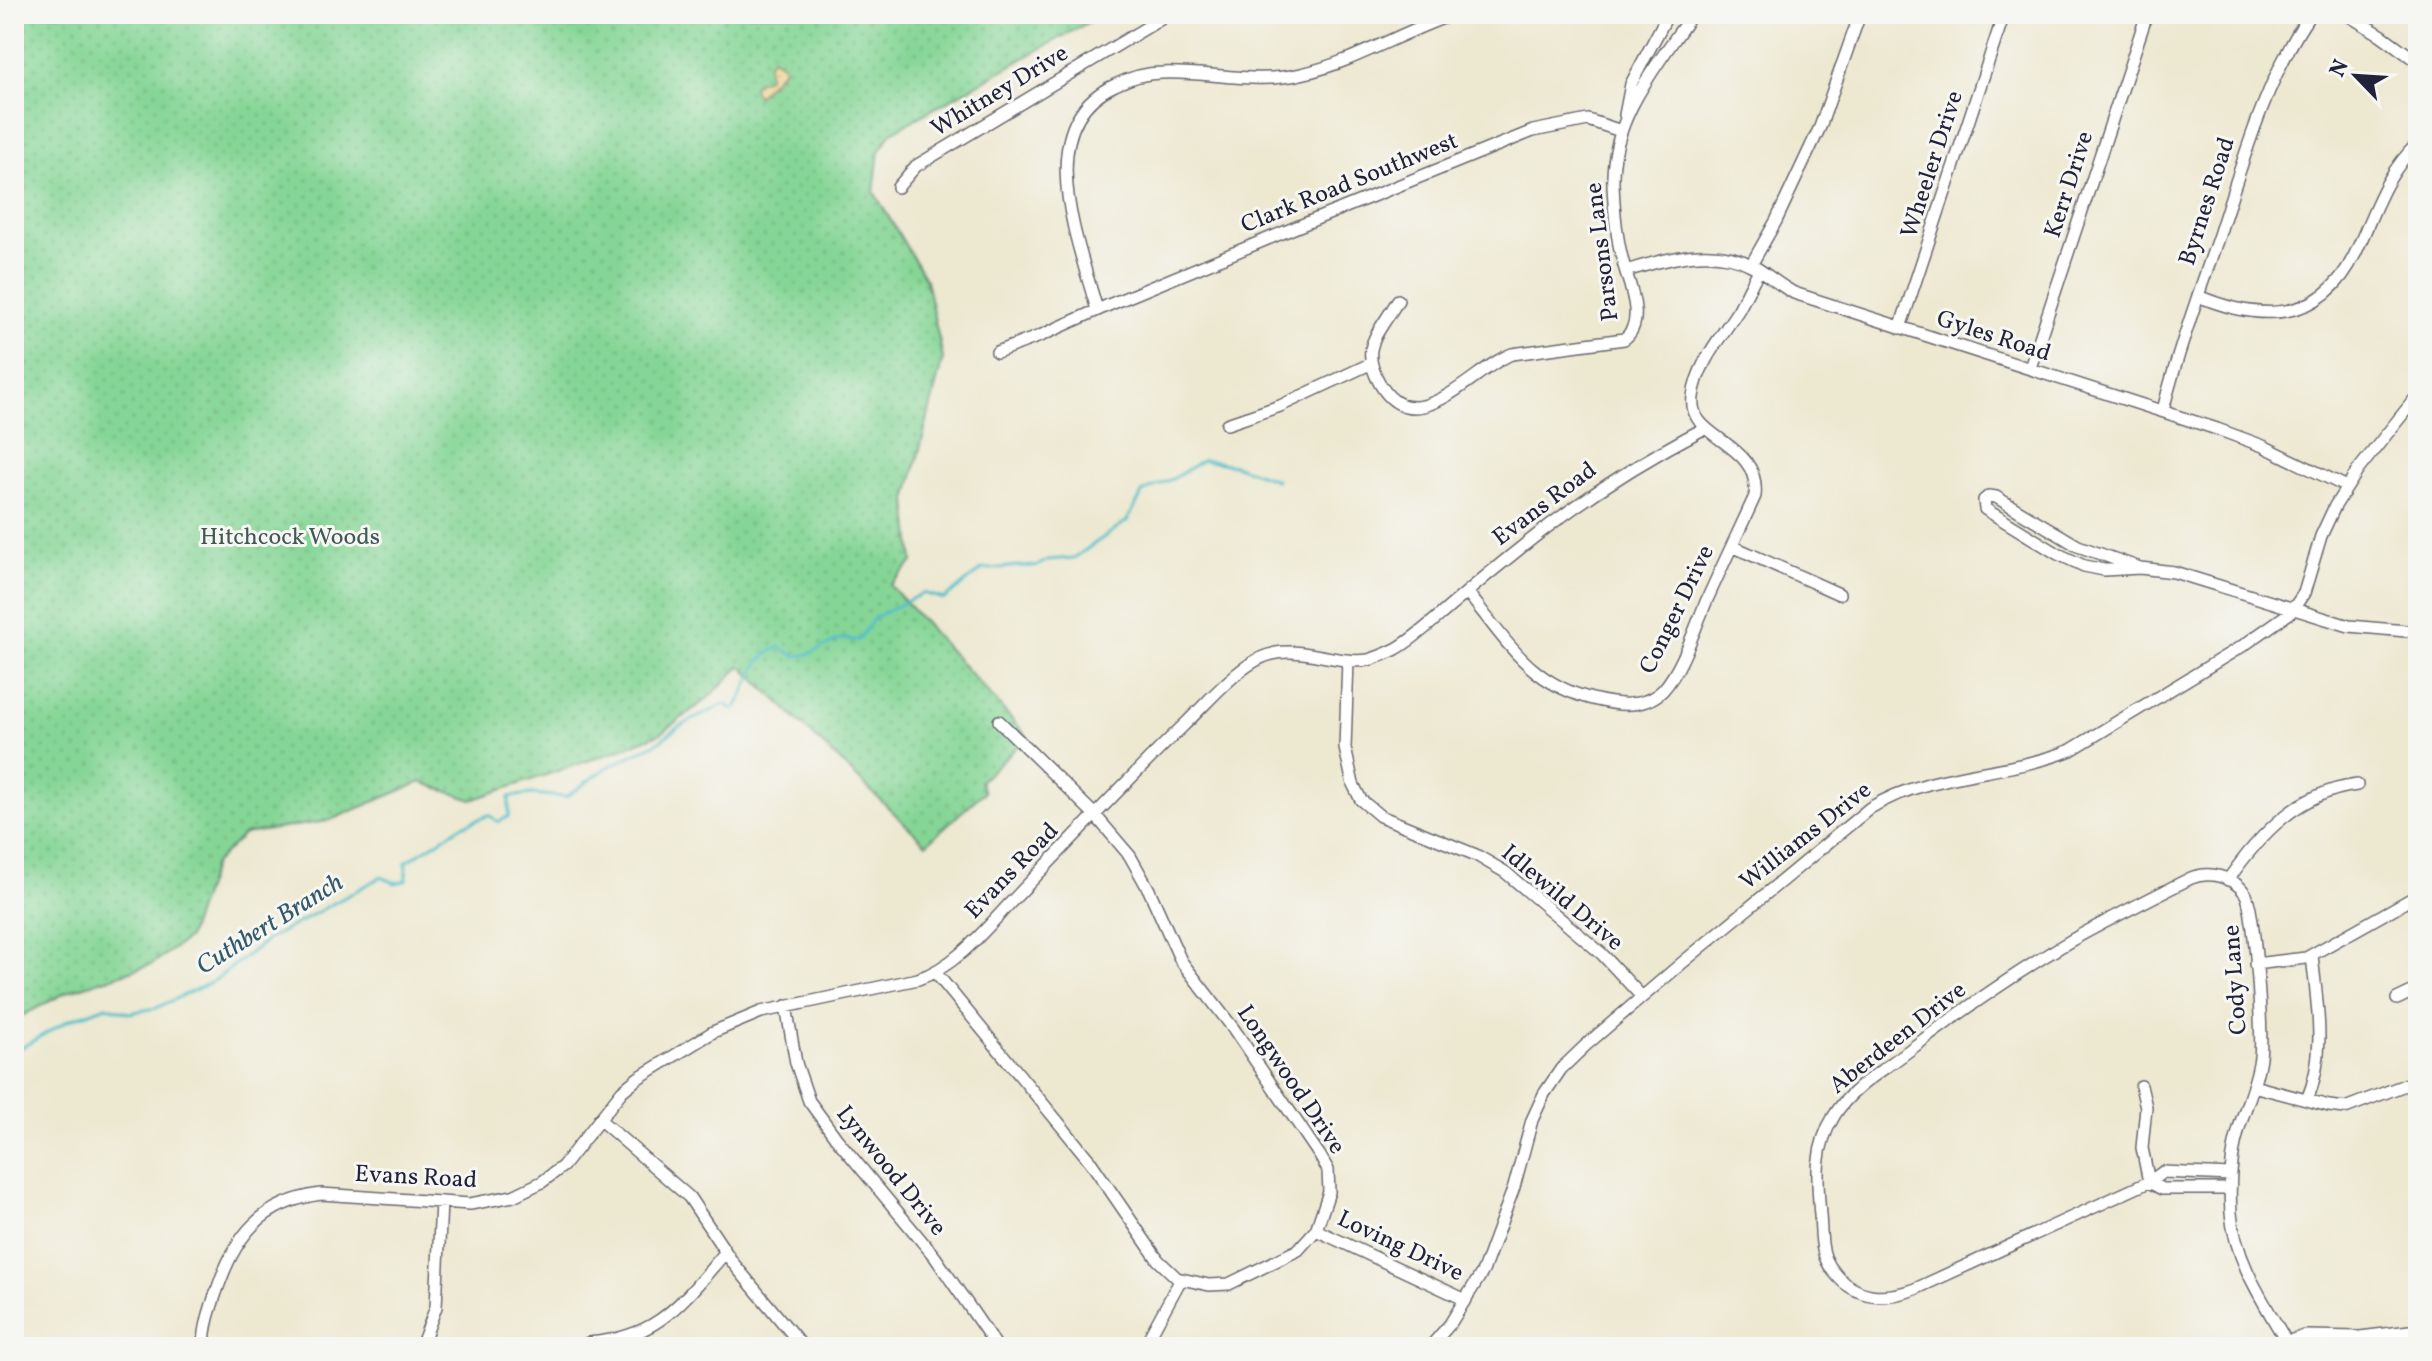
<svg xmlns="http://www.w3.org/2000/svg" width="2432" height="1361" font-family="Vollkorn,serif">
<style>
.grass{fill:url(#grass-dots);stroke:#547c68;stroke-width:2}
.sand{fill:url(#sand-dots);stroke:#887e6c;stroke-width:2}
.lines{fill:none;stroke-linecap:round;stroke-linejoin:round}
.stream{stroke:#52bfca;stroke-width:3}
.minor-casing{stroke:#69676f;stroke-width:14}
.minor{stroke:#fff;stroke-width:11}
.labels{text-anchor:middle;stroke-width:6;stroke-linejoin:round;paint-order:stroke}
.street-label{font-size:24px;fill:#22223b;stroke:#f6f6f2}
.park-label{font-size:24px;fill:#405856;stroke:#f6f6f2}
.water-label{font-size:26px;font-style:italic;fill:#33596d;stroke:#f6f6f2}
</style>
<defs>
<pattern id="grass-dots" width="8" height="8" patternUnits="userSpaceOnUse" patternTransform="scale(2)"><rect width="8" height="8" fill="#85d696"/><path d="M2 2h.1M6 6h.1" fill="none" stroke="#73b782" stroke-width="1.8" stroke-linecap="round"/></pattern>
<pattern id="sand-dots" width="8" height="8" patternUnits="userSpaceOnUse" patternTransform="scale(2)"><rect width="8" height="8" fill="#eeda9e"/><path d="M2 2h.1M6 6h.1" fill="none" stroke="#ccbb89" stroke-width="1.8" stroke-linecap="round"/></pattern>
</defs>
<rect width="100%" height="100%" fill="#f6f6f2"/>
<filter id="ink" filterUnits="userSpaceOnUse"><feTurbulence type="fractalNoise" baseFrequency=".0125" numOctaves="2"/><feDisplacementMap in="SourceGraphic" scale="16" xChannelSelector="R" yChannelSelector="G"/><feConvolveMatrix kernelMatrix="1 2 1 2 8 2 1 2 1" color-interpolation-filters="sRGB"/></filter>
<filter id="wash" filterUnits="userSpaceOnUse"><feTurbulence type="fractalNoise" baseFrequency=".006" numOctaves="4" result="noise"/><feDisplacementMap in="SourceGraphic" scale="32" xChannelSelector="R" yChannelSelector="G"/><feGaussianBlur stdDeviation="1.8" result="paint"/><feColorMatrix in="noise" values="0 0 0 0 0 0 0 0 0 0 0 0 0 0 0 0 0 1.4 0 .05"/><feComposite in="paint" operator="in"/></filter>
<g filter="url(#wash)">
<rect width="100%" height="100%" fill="#ede8d0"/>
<path class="grass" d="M14,14H1103L892,132L879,151L874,192L926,280L943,358L907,500L913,562L890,585L1028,737L980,781L984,792L926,844L741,666L707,699L661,733L608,754L472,800L421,782L328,821L244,834L214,864L188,938L152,964L67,992L14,1020Z"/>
<path class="sand" d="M772,58L782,64L784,69L757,96L753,89C755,78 761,82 768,78V63Z"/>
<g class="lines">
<path class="stream" d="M14,1052L67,1021L106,1006L129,1013L156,1008L214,981L267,940L381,877L396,883L406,880V862L462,826L489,815L498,822L509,816V797L531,794L566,797L606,768L657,743L678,727L725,704L734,710C751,690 749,658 780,647L795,656L806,655L841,639L859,640L874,618L923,593L944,599L983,569C1003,570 1017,563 1036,567L1047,560L1074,558L1127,521L1143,492L1174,478L1203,460L1234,465L1276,480"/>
</g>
</g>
<g filter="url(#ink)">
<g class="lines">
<g class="minor-casing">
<path id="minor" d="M2346,14L2381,35L2418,62
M1625,115L1631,84L1668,14
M898,187L916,166L1169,14
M1751,265L1776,221L1820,127L1860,14
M1626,271C1666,259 1713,244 1753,266C1767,274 1779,285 1794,293L2217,429L2263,446L2347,487
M2198,296C2260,322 2322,323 2355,254C2375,212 2383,177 2418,143
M1398,300C1379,334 1358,346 1380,384C1416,445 1474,367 1512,354L1624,339C1648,321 1627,281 1622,258C1616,235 1614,208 1613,184C1611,117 1657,66 1692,14
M1097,310C1079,243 1029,124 1115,85C1129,78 1146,73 1162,73C1208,71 1256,85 1301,74C1355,62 1403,31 1454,14
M1900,328L2004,14
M997,352L1040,336L1111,304L1294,228L1533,131L1588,120L1621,131
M2030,368L2147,14
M2163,410C2178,351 2199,293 2219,235C2244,158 2265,81 2310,14
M1227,424L1280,406L1370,364
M1989,496L1996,497L2078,546L2140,568L2104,570L2084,566L2058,554L1985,509L1984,500Z
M1732,546L1839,594
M2140,568L2174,572L2349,626L2418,632
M1467,592C1512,648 1535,692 1612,703C1631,706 1649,704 1663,690C1682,669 1695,628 1706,602C1722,566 1739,531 1755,496C1761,440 1687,441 1693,397C1697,364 1722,336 1739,309C1746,296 1752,283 1759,270
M1348,660L1345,748L1353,784L1361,800L1380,816L1476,855L1505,872L1602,954L1642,997
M2228,880C2260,834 2299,792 2357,785
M2255,964L2306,958L2418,895
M935,972L1090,1161L1158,1260L1177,1278L1209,1285L1229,1284L1298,1250L1316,1230L1329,1192L1328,1170L1320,1156L1233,1028L1181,961L1149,890L1130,856L1095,815L999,721
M2397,999L2418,989
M786,1006L796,1063L809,1101L836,1138L935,1257L997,1347
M2141,1086L2146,1107L2142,1148L2149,1182L2163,1172L2231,1175
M2253,1086L2329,1106L2345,1108L2418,1080
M2307,1100C2327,1052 2317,1006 2312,955
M599,1119L689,1197L733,1263L803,1347
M2230,1189H2162L2149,1182L1915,1289C1885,1300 1856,1300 1834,1272C1819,1254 1822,1237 1820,1215C1817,1179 1814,1148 1834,1116C1850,1089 1882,1071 1907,1052C1960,1012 2015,973 2072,940C2111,918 2151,898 2191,878C2209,871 2233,876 2245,893C2255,907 2263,1036 2260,1057C2257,1082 2246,1105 2239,1128C2231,1155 2229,1184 2231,1213C2235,1260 2263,1301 2286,1341
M1316,1230L1466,1300
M588,1343C659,1338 681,1303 725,1253
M204,1347C204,1326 211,1307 218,1287C236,1235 262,1202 321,1194L470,1204L513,1196L542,1182L563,1166L622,1091L638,1078L713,1032L761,1012L918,979C957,966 986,928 1014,899C1070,841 1125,782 1183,726C1206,704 1228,677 1255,661C1291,639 1330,665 1368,660C1377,658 1387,653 1396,649C1417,637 1435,619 1453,604C1476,584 1499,565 1523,546C1580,500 1640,462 1705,428
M421,1347L436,1307L441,1202
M1144,1347L1181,1279
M1430,1347L1450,1324L1483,1271L1514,1187L1532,1120L1544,1094L1561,1069L1586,1045L1682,963L1870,808C1931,771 2006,776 2071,750L2244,645L2291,612L2304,593L2321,536L2335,506L2358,470L2418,395
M2273,1347L2304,1336L2360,1337L2418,1330"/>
</g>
<use href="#minor" class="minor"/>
</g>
</g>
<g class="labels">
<g class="street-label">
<text transform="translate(999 90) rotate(-31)" y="8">Whitney Drive</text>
<text transform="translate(1931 164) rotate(-72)" y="8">Wheeler Drive</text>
<text transform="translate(1349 182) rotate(-22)" y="8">Clark Road Southwest</text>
<text transform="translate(2068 184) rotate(-72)" y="8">Kerr Drive</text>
<text transform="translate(2206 201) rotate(-72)" y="8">Byrnes Road</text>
<text transform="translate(1601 252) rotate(-97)" y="8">Parsons Lane</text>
<text transform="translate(1994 335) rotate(18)" y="8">Gyles Road</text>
<text transform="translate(1544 503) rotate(-37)" y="8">Evans Road</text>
<text transform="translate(1676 609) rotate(-64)" y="8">Conger Drive</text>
<text transform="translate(1805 835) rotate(-38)" y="8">Williams Drive</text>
<text transform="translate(1011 870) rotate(-46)" y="8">Evans Road</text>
<text transform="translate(1563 897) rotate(40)" y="8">Idlewild Drive</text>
<text transform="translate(2234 980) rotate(-94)" y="8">Cody Lane</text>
<text transform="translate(1897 1037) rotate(-38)" y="8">Aberdeen Drive</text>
<text transform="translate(1292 1079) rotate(56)" y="8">Longwood Drive</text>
<text transform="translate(892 1170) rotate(51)" y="8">Lynwood Drive</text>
<text transform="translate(416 1176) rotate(3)" y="8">Evans Road</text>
<text transform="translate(1401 1245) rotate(25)" y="8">Loving Drive</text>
</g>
<g class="park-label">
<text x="290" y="544">Hitchcock Woods</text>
</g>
<g class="water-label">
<text transform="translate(269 923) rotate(-32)" y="9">Cuthbert Branch</text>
</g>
</g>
<rect width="2432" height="1361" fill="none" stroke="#f6f6f2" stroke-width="48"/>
<g transform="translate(2356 76) rotate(295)" stroke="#f6f6f2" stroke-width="6" paint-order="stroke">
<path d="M0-6L14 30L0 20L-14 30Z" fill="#22223b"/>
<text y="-12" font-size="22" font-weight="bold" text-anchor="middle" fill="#22223b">N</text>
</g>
</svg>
